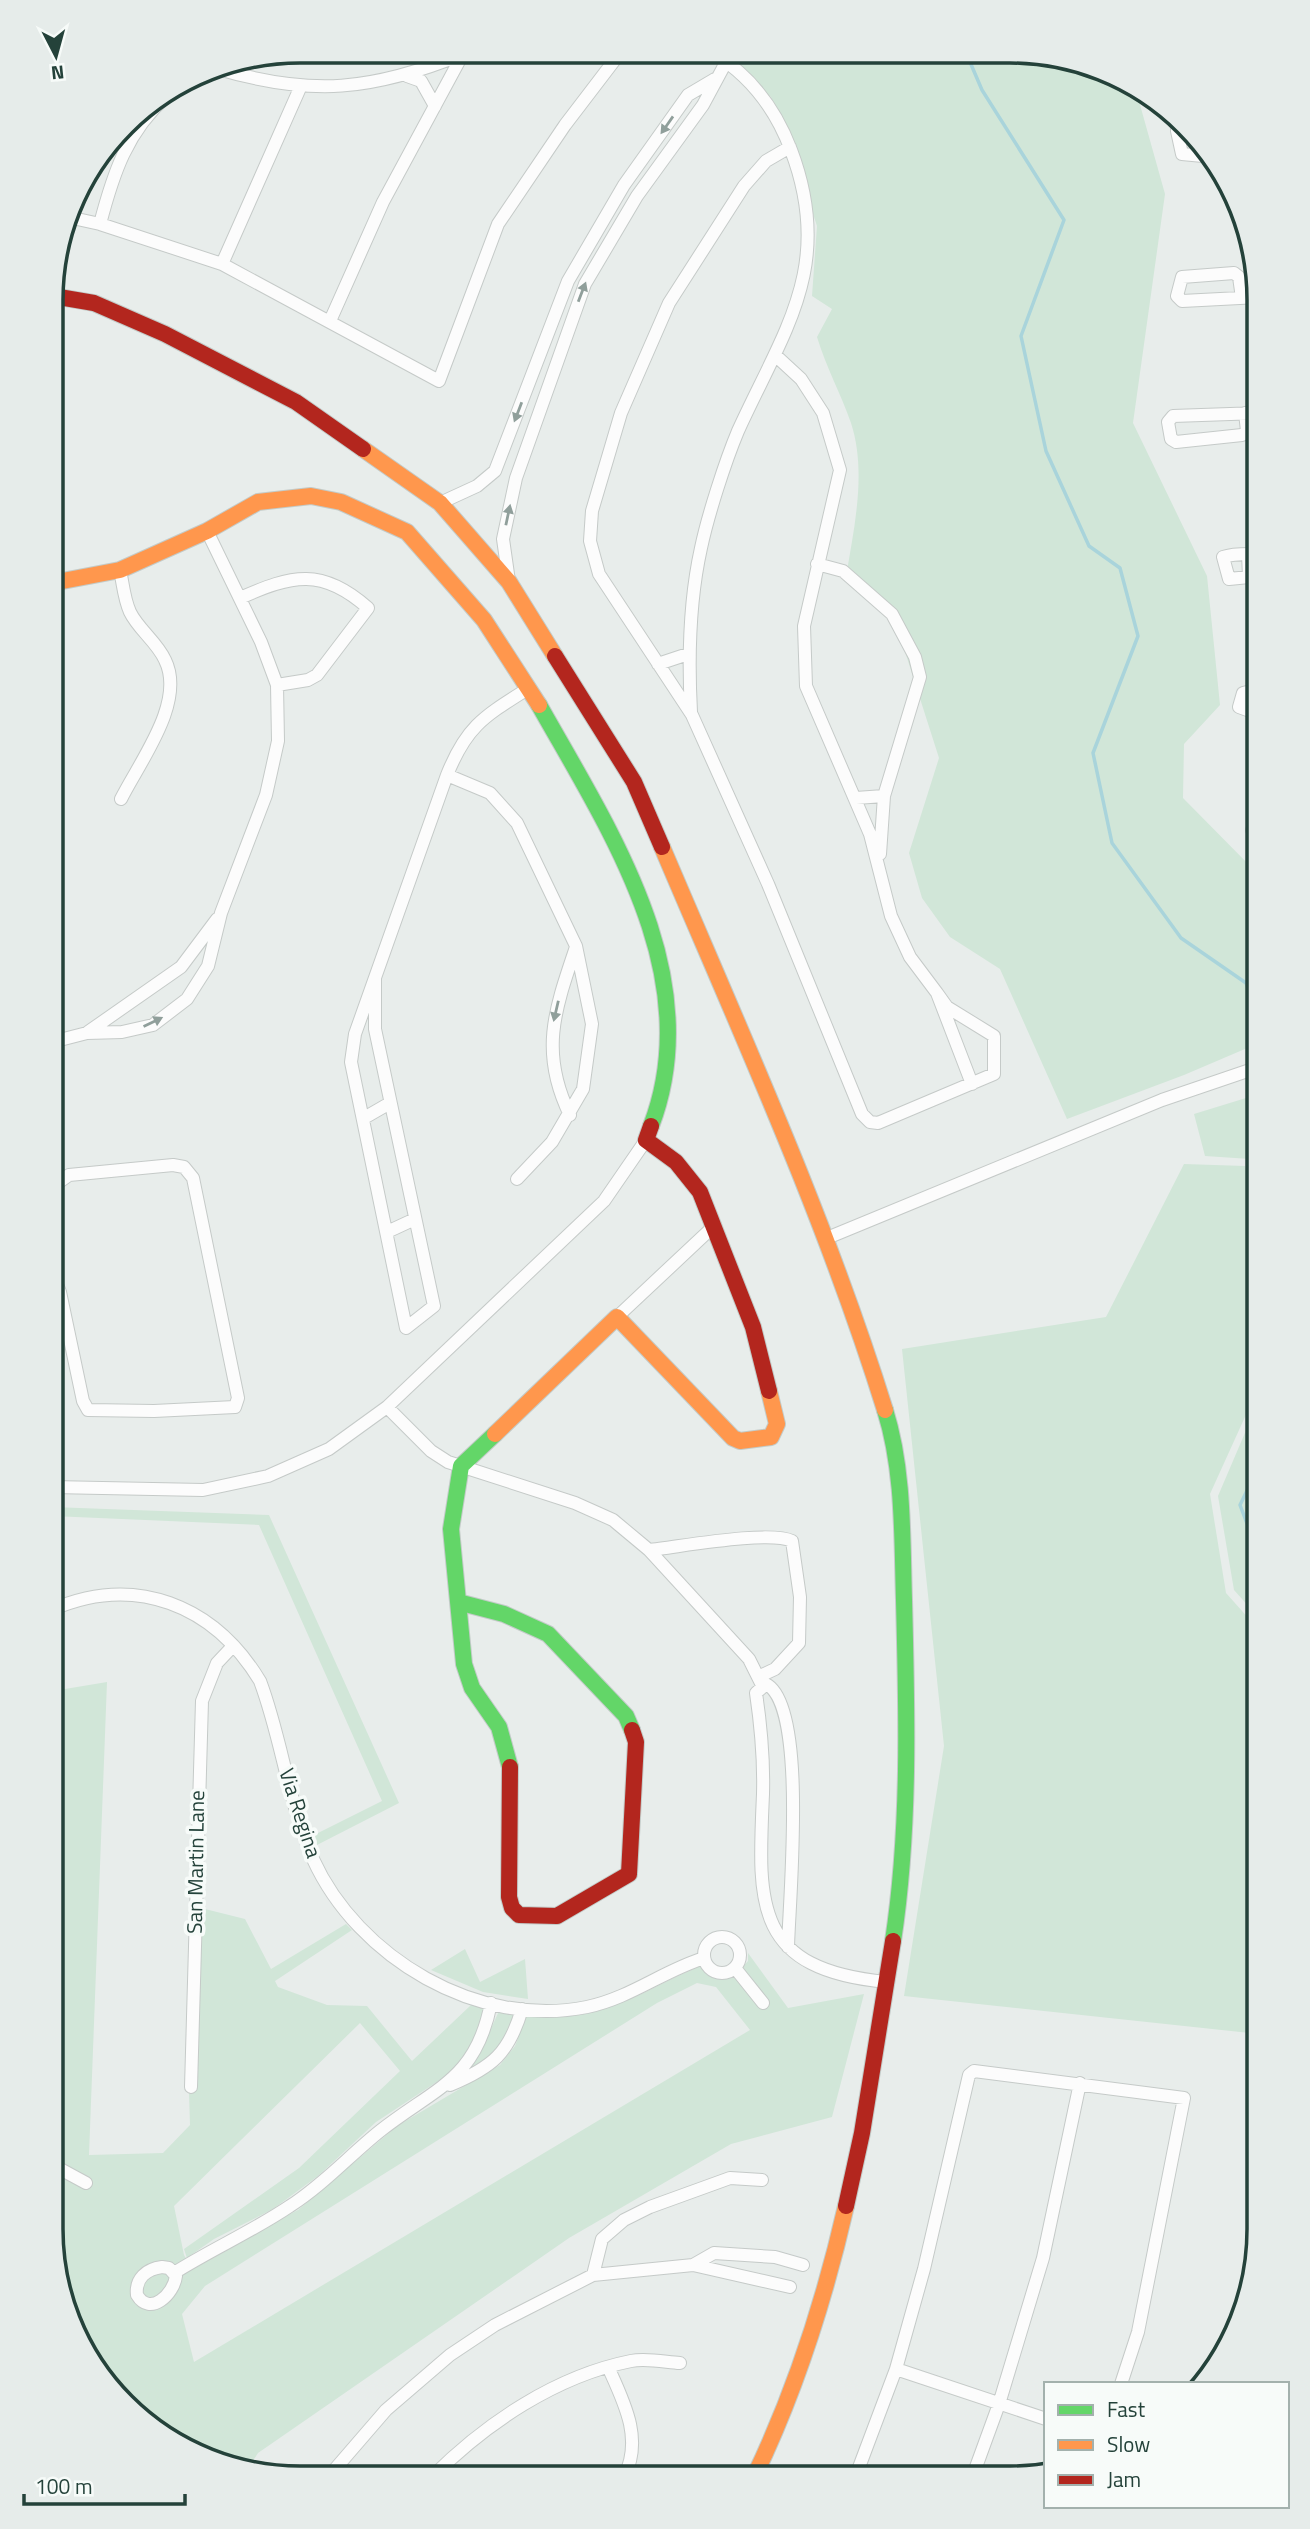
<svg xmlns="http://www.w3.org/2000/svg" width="1310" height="2529" font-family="'Titillium Web',sans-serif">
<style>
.green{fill:#d1e6d8;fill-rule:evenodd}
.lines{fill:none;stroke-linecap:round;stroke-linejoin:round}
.stream{stroke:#a9d4db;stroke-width:3.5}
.street-casing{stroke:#c5cac8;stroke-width:14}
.fast-casing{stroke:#c3cbc8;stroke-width:18}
.slow-casing{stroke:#c3cbc8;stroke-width:18}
.jam-casing{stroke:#c3cbc8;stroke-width:18}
.street{stroke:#fcfcfc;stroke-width:12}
.fast{stroke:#63d668;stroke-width:16}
.slow{stroke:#ff974d;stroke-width:16}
.jam{stroke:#b3261e;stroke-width:16}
.oneway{fill:#909f9b}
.labels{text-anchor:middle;stroke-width:7;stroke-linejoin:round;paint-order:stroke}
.street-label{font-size:21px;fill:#24423a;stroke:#f7fbf9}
.rim{fill:none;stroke:#24423a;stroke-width:3.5}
</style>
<rect width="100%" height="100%" fill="#e8edeb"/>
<path class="green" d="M735,53L1058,55L1137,94L1165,194L1133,423L1207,576L1220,705L1184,744L1183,798L1259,875V1043L1184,1075L1067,1119L1000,969L950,937L922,898L909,853L939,758L893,614L846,577C854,528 867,472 851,423C841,394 826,367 817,337L832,309L812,296L817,226L786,132L771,97L727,68Z
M1259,1094V1211L1250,1159L1205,1156L1194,1114Z
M1184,1164L1245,1166L1259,1245V1386L1210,1494L1226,1593L1259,1630V2034L904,1996L944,1746L902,1349L1106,1317Z
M1259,1400V1618L1234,1590L1218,1496Z
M52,1507L269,1515L399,1803L315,1846L312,1836L382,1801L259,1525L52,1516Z
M107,1682L89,2155L163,2153L190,2125L189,2093L195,2092L201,1908L245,1919L271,1969L346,1924L352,1930L275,1981L278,1987L327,2005L367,2006L412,2061L471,2005L487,2008L480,2032L458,2068L376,2122L318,2176L273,2209L214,2239L187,2258L184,2249L299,2168L400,2071L360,2023L174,2206L184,2255L192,2269L235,2242L298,2210L397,2126L500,2065L515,2046L528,2012C616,2020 632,1994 705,1964L719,1970L738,1972L748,1961V1953L788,2008L864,1994L832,2117L731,2144L569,2238L258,2453L247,2470L190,2453L136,2417L64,2309L51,2229V1697L59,1690ZM697,1983L716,1987L750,2030L194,2362L182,2314L205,2286L657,2003Z
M465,1949L480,1982L525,1959L528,1999L483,1992L431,1970Z
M499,2011L515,2014L498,2054L458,2079L479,2055Z"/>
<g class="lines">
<path class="stream" d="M967,55L982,90L1064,220L1021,336L1046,451L1089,546L1120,568L1138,636L1093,753L1112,843L1181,938L1246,983L1259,1015
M1259,1555L1240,1505L1259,1466"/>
<g class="street-casing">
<path id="street" d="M215,68C312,97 372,91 466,53
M407,76L421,81L435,106
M1183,126L1177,131L1182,154L1203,156
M790,147L766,161L744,186L669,303L621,413L592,511L590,541L599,574L692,715L768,884L862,1114L870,1122L878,1123L994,1074V1036L947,1007L937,993
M68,217L100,224L222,264L439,381L498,224L565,125L620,53
M100,224C113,174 127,131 167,96C182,84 203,76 220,67
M222,264L300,88
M1242,298L1239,277L1234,273L1182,277L1177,296L1182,301L1259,297
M330,321L383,202L464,52
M775,355L801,379L823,413L840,470L804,626L806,686L870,834L891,916L910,957L937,993L972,1084
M1245,413L1247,431L1242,435L1176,442L1171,439L1168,422L1173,416L1259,413
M440,503L477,486L495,471L568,281L624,185L688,95L715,79
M1248,554L1249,577L1229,579L1223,557C1234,553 1247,554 1259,554
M817,564L843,571L892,614L915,657L920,677L884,796L880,854
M120,570C123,584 124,599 130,612C138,629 157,642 165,660C186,702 140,761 121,799
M509,581L503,539L516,478L585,284L637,196L703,105L731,53
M240,598C292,575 322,567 368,608L317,675L308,680L277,685
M658,664L688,654
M1259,710L1250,711L1239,707L1243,693L1259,689
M691,712C688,657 689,602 701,548C708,515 725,462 738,431C784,330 835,266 791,150C776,110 751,76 713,53
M856,798L884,796
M1259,841L1252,830L1259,828
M375,978V1029L434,1306L406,1328L351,1062L355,1034L447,775
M88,1032L181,967L217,919
M52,1042L87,1033L122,1032L153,1025L187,999L208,966L221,913L266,795L278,741L277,685L261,642L207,531
M570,1115C539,1052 555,1009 576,947
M364,1118L390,1103
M517,1179L552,1142L583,1089L592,1024L576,946L517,823L490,793L447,775C467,725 485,716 529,688
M387,1232L415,1219
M827,1238L1162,1100L1259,1067
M52,1272L60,1292L83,1401L88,1410L154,1411L235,1407L238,1398L193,1178L184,1167L173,1165L69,1175L52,1187
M617,1317L715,1225
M387,1407L431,1451L448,1462L575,1503L613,1520L649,1550L749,1659L762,1685
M52,1487L203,1490L268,1476L329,1449L387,1407L604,1201L646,1140
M649,1550C679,1547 769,1530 792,1541L800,1597L799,1643L775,1669L758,1677
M51,1610C135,1573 214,1605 260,1681C282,1739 288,1802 313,1859C358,1958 478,2029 587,2007C630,1998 663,1971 704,1958
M704 1955a18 18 0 1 1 36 0a18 18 0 1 1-36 0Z
M788,1947C789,1901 808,1705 766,1684L756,1693C761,1727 764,1759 763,1794C758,1904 753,1969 886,1982
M735,1968L763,2003
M450,2085C493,2067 509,2053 522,2009
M191,2087L202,1701L217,1663L233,1646
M51,2164L86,2183
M693,2265L790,2287
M162,2267L169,2268L176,2276C174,2294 150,2317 137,2295C135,2278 147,2269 162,2267Z
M174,2273C212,2249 253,2231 290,2206C323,2185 350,2155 380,2131C436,2087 476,2080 491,2003
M593,2275L602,2239L624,2220L650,2207L730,2178L762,2180
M609,2369C625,2404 643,2440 624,2477
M896,2369L1046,2419
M329,2476L386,2410L450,2355L495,2325L593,2275L693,2265L714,2253L775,2257L803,2265
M432,2477C486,2423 556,2376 631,2361C646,2358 665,2362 680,2363
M855,2478L896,2369L924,2269L969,2075L974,2071L1184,2098L1138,2332L1121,2384
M972,2478L999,2404L1043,2258L1080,2083"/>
</g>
<g class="fast-casing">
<path id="fast" d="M539,705C610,831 708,977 651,1126
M885,1410C904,1470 902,1537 904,1600C907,1713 910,1830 893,1941
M495,1434L461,1466L451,1529L464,1664L472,1688L499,1727L510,1767
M458,1602L504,1614L548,1634L626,1716L632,1730"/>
</g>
<g class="slow-casing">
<path id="slow" d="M363,449L440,503L509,582L555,656
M52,583L120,570L207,531L258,502L311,496L341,502L407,532L484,620L539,705
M662,847C741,1033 825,1217 885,1410
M495,1434L617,1317L733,1438L740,1441L771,1437L777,1424L769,1391
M754,2477C795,2392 825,2298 846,2206"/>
</g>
<g class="jam-casing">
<path id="jam" d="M53,296L94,303L165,334L296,402L363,449
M555,656L634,782L662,847
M651,1126L646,1140L676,1162L700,1192L753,1327L769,1391
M510,1767L509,1897L512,1908L519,1915L557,1916L629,1874L636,1742L632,1730
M846,2206L862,2133L893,1941"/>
</g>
<use href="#street" class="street"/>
<use href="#fast" class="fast"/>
<use href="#slow" class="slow"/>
<use href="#jam" class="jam"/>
</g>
<defs><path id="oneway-solid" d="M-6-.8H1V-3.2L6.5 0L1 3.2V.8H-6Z" transform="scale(1.75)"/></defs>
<g class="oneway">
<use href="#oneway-solid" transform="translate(667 125) rotate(125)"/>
<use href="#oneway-solid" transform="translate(582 292) rotate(-69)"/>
<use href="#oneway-solid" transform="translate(518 412) rotate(111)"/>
<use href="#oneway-solid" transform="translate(508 515) rotate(-78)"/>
<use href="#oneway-solid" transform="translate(556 1011) rotate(103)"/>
<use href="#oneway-solid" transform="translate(153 1022) rotate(-26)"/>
</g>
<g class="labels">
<g class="street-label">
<text transform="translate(300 1813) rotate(72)" y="7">Via Regina</text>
<text transform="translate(196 1862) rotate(-89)" y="7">San Martin Lane</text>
</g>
</g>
<path d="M0 0H1310V2529H0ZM300 63H1010A237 237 0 0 1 1247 300V2229A237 237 0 0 1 1010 2466H300A237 237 0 0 1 63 2229V300A237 237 0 0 1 300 63Z" fill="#e6ecea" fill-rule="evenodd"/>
<path class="rim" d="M300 63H1010A237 237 0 0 1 1247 300V2229A237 237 0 0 1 1010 2466H300A237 237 0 0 1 63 2229V300A237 237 0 0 1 300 63Z"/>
<rect x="1044" y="2382" width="245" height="126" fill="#f7fbf9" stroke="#a3b1ad" stroke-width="2"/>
<rect x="1058" y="2405" width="35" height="10" fill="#63d668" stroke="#a3b1ad" stroke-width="2"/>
<text x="1107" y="2417" font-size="21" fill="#24423a">Fast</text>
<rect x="1058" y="2440" width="35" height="10" fill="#ff974d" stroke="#a3b1ad" stroke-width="2"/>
<text x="1107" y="2452" font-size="21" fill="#24423a">Slow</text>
<rect x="1058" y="2475" width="35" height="10" fill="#b3261e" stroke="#a3b1ad" stroke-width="2"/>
<text x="1107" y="2487" font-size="21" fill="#24423a">Jam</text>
<g transform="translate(56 56) rotate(174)" stroke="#f7fbf9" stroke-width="5" paint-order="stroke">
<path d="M0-5L12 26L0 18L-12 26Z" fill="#24423a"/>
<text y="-10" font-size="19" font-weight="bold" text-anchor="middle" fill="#24423a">N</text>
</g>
<path d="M24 2494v10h161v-10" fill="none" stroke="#24423a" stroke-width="3.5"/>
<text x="35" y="2494" font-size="21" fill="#24423a" stroke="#f7fbf9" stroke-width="5" paint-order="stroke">100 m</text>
</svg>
